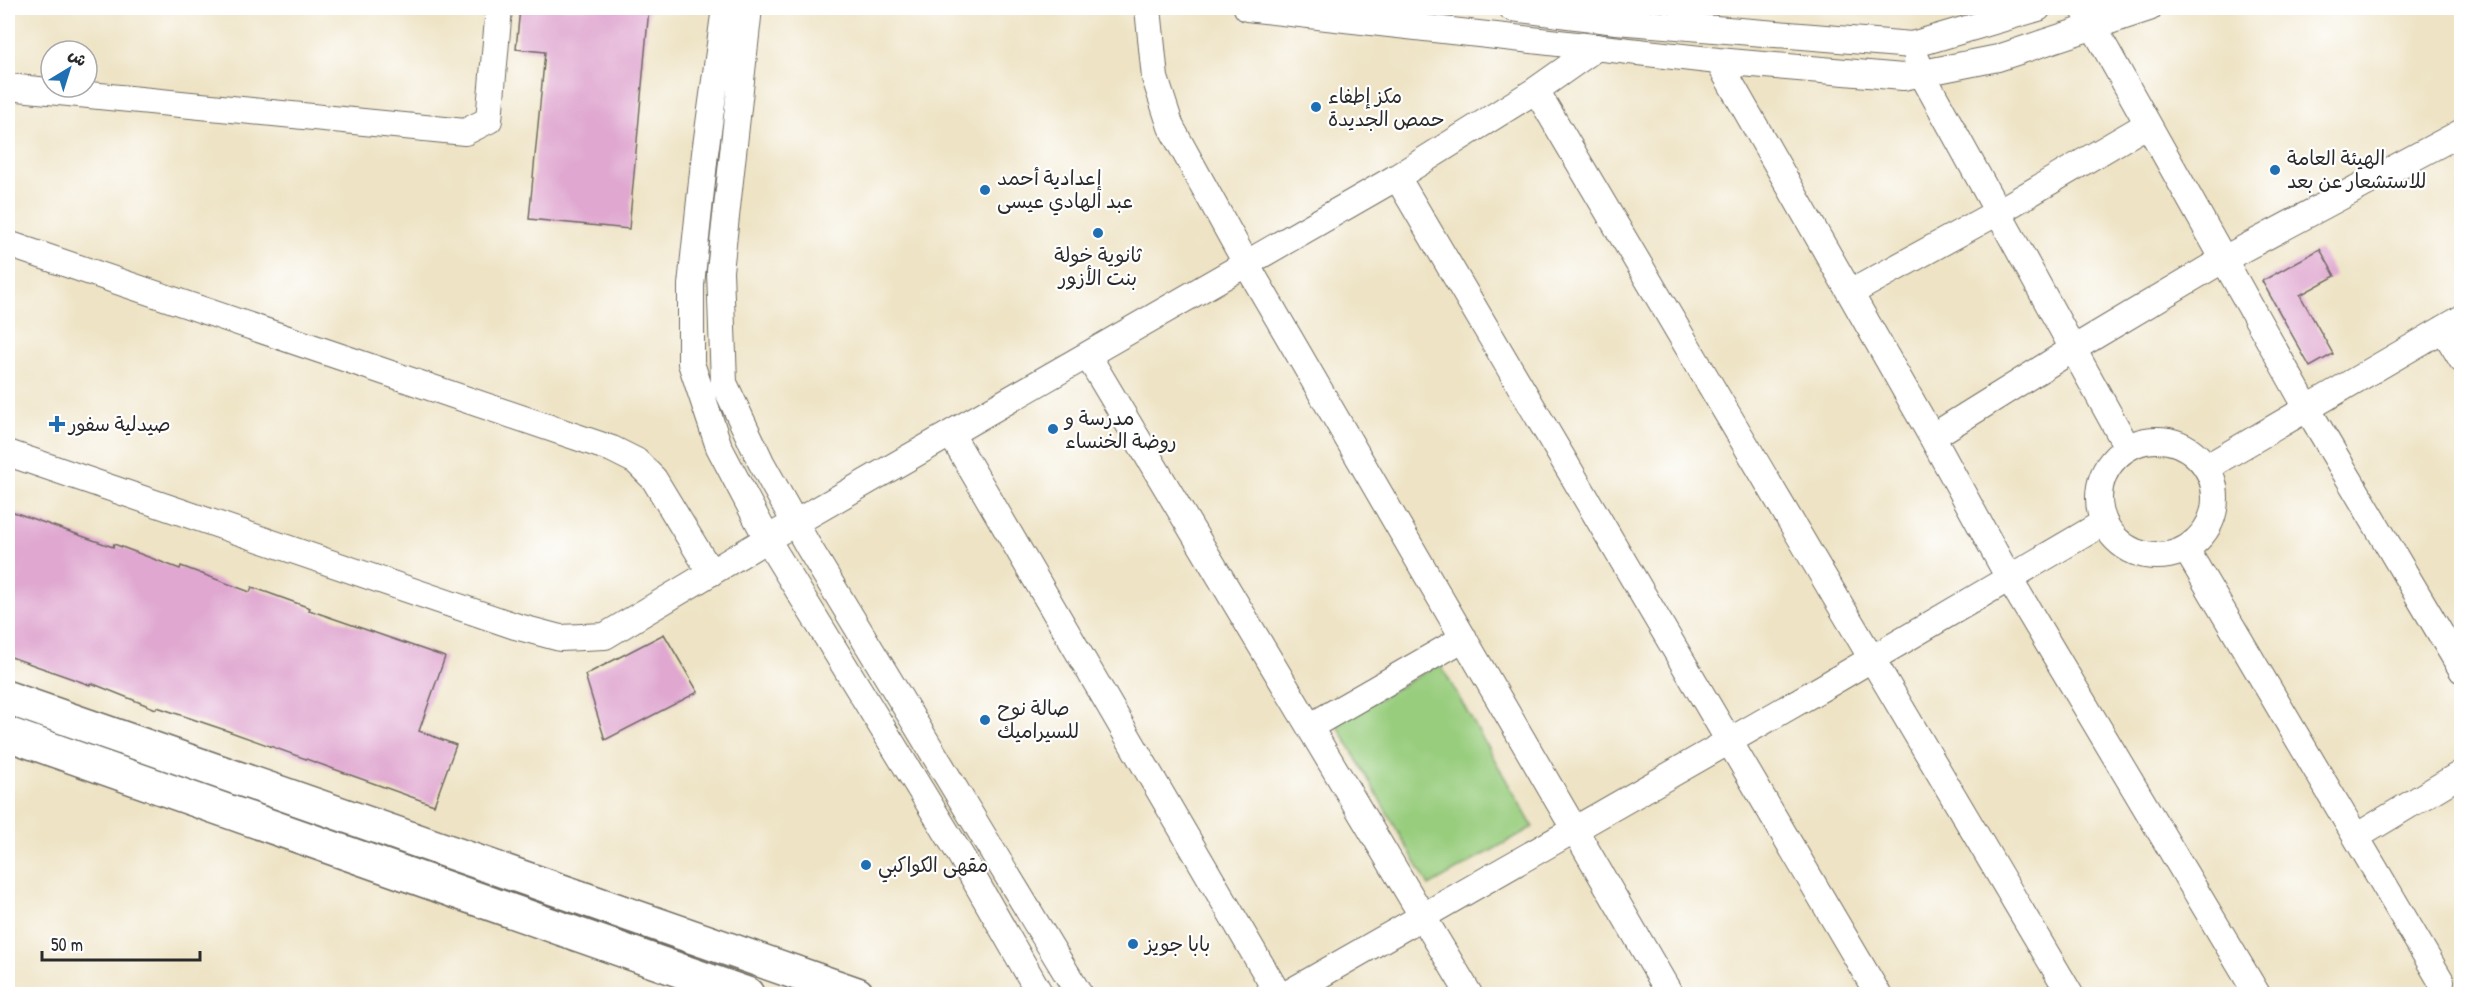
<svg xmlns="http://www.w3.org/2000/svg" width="2469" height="1002" font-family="'Patrick Hand','Playpen Sans Arabic',sans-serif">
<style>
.green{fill:#99cd7e;stroke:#627c54;stroke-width:1.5}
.building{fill:#e0a8d0}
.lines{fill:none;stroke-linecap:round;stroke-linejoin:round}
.street-casing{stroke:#6f6b61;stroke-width:28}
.primary-casing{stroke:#6f6b61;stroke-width:36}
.street{stroke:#fff;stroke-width:26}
.primary{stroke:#fff;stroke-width:33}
.poi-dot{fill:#1f6fb2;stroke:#fff;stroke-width:2}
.labels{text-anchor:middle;stroke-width:4.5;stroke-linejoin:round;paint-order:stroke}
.poi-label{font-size:20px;fill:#2b2b2b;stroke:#fff;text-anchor:start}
</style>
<rect width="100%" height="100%" fill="#fff"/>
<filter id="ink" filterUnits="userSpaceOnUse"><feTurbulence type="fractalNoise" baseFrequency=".0167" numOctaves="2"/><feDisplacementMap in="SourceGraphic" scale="12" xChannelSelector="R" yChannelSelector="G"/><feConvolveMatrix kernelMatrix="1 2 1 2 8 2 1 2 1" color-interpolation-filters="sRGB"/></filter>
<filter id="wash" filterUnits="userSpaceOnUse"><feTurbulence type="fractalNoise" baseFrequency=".008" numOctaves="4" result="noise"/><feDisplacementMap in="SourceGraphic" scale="24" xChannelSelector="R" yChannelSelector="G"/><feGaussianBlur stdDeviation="1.35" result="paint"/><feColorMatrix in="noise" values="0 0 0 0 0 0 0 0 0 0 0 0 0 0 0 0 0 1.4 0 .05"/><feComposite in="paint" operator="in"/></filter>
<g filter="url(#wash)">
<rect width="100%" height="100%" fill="#eee3c5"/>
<path class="green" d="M1440,664L1533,827L1429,886L1336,723Z"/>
<g id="blocks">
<path class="building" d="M520,8H649L629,229L529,219L545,52L516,49Z
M2320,249L2335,276L2300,295L2333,354L2310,367L2262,281Z
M8,510L113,547L114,544L180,569L181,566L250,592L252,587L310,608L309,610L445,657L419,731L456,745L434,805L228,731L157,707L156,709L91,683L90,685L8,656Z
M664,634L698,692L605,740L585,675Z"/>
</g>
</g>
<g filter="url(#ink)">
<use href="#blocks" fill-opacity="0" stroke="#6f6b61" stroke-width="1.5"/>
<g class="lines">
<g class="street-casing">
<path id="street" d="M725,8L705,153L691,285V363L719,447L771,546L961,856L1040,994
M749,8L720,271L724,383L761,462L808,546L1079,994
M1148,8L1155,78L1171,127L1247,265L1670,994
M1247,8L1718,61L1903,77L1998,58L2149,8
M1512,8L1616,21L1912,45L2038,8
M2083,8L2307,408L2462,670
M1917,60L1922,74L2127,447
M1718,61L1932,437L2009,578L2257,994
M8,87L465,132L489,120L499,8
M1536,90L2070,994
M1397,177L1878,994
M8,244L612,449L636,461L654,479L711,573
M1850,293L1998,212L2148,124
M2443,329L2462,360
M1088,356L1469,994
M951,434L1278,994
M1932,437L2073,349L2224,259L2462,132
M2099 498a58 58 0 1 1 116 0a58 58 0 1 1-116 0Z
M8,453L515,626L560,638L605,636L767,539L1397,177L1536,90L1597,47
M2207,467L2462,318
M2186,549L2441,981
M1311,726L1464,638
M2356,837L2462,773
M1287,994L1822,688L2103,523"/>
</g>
<g class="primary-casing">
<path id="primary" d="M8,698L857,994
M8,734L747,994"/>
</g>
<use href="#street" class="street"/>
<use href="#primary" class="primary"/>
</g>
</g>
<g class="poi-dot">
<circle cx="1316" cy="107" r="6"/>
<circle cx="2275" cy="170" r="6"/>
<circle cx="985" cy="190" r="6"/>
<circle cx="1098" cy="233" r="6"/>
<path d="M54 415h6v6h6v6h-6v6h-6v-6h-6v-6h6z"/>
<circle cx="1053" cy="429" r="6"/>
<circle cx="985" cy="720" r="6"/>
<circle cx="866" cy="865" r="6"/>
<circle cx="1133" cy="944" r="6"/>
</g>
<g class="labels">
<g class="poi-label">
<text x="1328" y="103">مكز إطفاء<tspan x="1328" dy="23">حمص الجديدة</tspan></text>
<text x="2287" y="165">الهيئة العامة<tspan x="2287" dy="23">للاستشعار عن بعد</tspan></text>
<text x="997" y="185">إعدادية أحمد<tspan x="997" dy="23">عبد الهادي عيسى</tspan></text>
<text x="1098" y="262" text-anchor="middle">ثانوية خولة<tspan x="1098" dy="23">بنت الأزور</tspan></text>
<text x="1065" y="425">مدرسة و<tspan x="1065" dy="23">روضة الخنساء</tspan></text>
<text x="69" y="431">صيدلية سفور</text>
<text x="997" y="715">صالة نوح<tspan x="997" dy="23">للسيراميك</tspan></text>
<text x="878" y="872">مقهى الكواكبي</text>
<text x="1145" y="951">بابا جويز</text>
</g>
</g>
<rect width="2469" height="1002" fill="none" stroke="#fff" stroke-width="30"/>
<g transform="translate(69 69) rotate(38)"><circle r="28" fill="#ffffff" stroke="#aaaaaa" stroke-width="1.5"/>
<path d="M0-4.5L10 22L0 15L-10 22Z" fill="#1f6fb2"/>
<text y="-9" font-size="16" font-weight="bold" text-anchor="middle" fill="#2b2b2b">ش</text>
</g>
<path d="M42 951v9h158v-9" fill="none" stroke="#2b2b2b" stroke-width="3"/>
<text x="51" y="951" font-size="18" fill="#2b2b2b" stroke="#ffffff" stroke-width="4.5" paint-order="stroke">50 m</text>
</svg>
